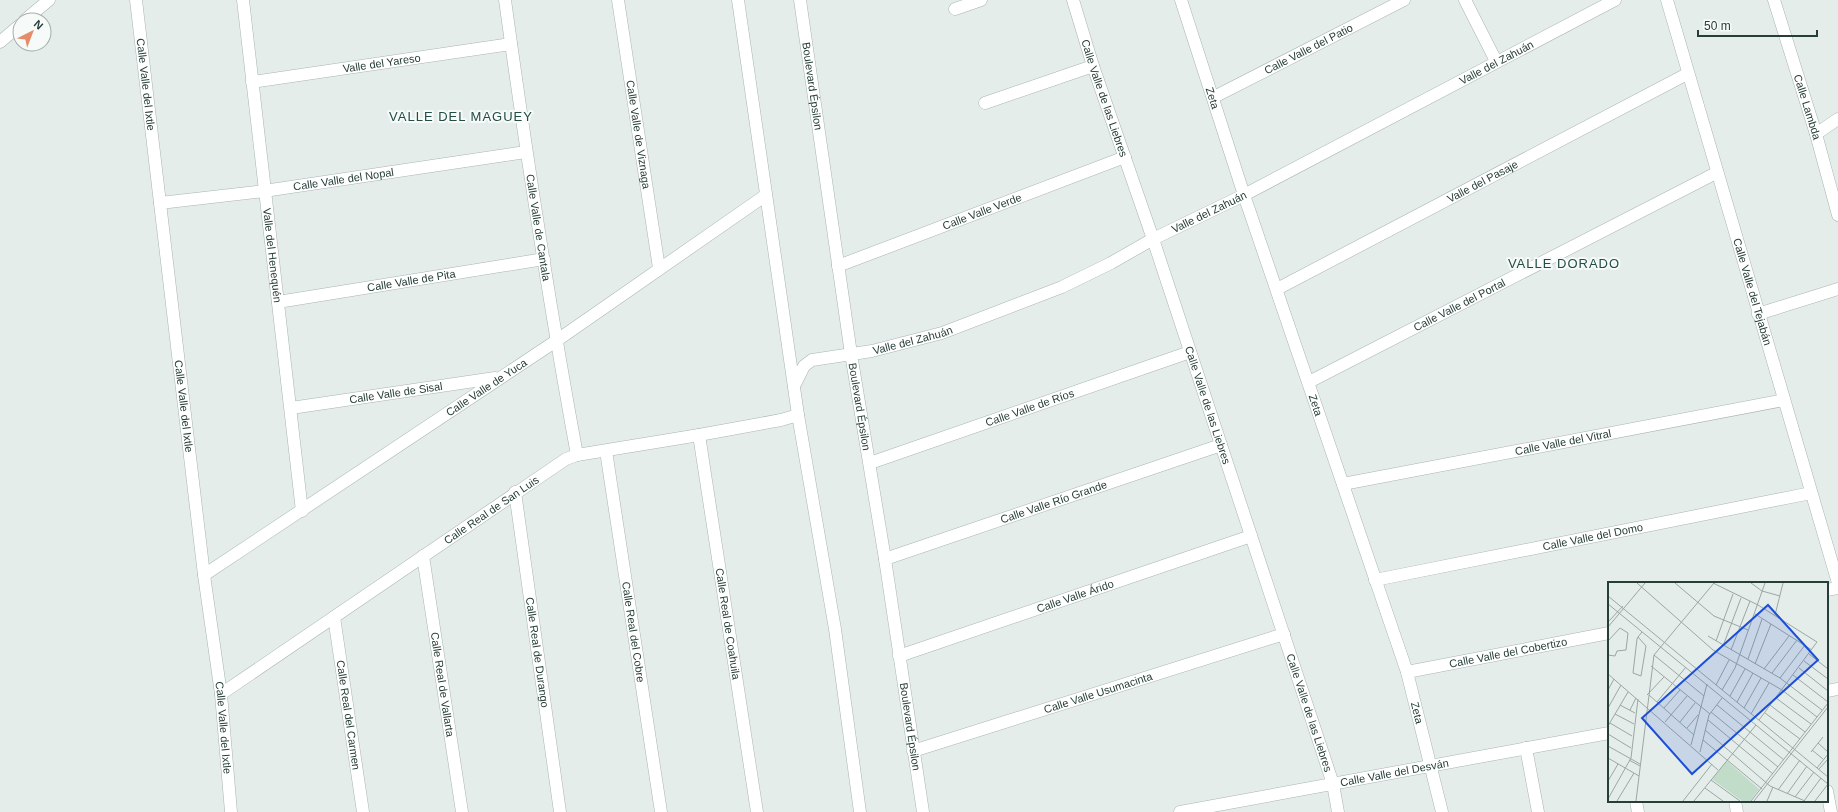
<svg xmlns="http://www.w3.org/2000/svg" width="1838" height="812" font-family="Helvetica,sans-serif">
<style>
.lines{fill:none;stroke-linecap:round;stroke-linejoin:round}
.minor-casing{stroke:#a8b5b1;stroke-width:13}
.minor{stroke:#fff;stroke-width:12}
.labels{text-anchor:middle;stroke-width:4;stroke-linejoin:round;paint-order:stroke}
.street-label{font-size:11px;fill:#263e38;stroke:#f6faf8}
.quarter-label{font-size:13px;letter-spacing:1px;fill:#234e45;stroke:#f6faf8}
.inset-road{fill:none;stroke:#99a7a3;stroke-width:1}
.view{fill:#1d4ed8;fill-opacity:0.15;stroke:#1d4ed8;stroke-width:2}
.inset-edge{fill:none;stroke:#263e38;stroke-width:2}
</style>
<rect width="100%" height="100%" fill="#e5edea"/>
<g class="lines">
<g class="minor-casing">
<g id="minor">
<path id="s1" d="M136,0L204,575L221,694L231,812"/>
<path id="s2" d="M243,0L302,511"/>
<path id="s3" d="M505,0C526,152 549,304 577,455"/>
<path id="s4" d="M618,0L659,268"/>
<path d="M738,0L798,415L835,629L860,812"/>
<path id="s5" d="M800,0L851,354L885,559L923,812"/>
<path id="s6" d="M1073,0L1093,66L1153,239L1333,784L1338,812"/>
<path id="s7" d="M1181,0L1244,195L1407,672L1442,812"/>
<path d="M1465,0L1496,61"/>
<path id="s8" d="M1667,0L1838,583"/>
<path id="s9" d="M1774,0L1816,134L1838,215"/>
<path d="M955,9L981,0"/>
<path d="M25,20L49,0"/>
<path d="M0,42L20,25"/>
<path id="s10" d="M252,82L511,44"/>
<path id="s11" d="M1214,97L1404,0"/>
<path d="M985,103L1093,66"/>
<path d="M1816,134L1838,119"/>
<path id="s12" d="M160,203L264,191L526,152"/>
<path id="s13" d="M838,266L1125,157"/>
<path id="s14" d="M1277,289L1687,74"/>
<path id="s15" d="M278,302L544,259"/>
<path d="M1758,314L1838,289"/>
<path id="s16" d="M1309,382L1716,173"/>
<path id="s17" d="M794,386L804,366L812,360L872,351L942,333L1062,287L1111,263L1153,239L1244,195L1615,0"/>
<path id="s18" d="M291,408L495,378"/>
<path id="s19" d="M699,435L757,812"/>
<path id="s20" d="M606,451L661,812"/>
<path id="s21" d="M870,463L1190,352"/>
<path id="s22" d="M1343,484L1784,400"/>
<path id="s23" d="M515,492L560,812"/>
<path id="s24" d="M423,556L462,812"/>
<path id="s25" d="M885,559L1221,445"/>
<path id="s26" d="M204,575L556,341L766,195"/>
<path id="s27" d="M1375,580L1811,493"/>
<path d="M1827,590L1838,588"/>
<path id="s28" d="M334,617L363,812"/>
<path id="s29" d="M899,656L1251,536"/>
<path id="s30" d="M1407,672L1609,633"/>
<path d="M1827,691L1838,689"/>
<path id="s31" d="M221,694L566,459L577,455L699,435L781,420L798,415"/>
<path d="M1526,748L1538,812"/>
<path id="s32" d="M913,751L1284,634"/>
<path d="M1827,791L1831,812"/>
<path d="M1636,801L1638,812"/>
<path d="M1735,801L1737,812"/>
<path id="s33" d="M1180,812L1609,733"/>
</g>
</g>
<use href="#minor" class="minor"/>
</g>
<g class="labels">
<g class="street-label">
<text dy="4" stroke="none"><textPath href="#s11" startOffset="106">Calle Valle del Patio</textPath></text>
<text dy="4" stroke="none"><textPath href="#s17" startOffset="783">Valle del Zahuán</textPath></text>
<text dy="4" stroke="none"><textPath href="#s10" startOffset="131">Valle del Yareso</textPath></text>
<text dy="4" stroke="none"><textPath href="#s1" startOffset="85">Calle Valle del Ixtle</textPath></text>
<text dy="4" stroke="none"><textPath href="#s5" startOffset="87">Boulevard Épsilon</textPath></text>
<text dy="4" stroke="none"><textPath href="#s7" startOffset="103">Zeta</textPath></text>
<text dy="4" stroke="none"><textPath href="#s6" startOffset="103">Calle Valle de las Liebres</textPath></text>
<text dy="4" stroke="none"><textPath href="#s9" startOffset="112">Calle Lambda</textPath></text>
<text dy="4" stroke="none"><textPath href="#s4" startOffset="136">Calle Valle de Viznaga</textPath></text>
<text dy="4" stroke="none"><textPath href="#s12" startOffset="185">Calle Valle del Nopal</textPath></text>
<text dy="4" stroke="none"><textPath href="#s14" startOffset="232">Valle del Pasaje</textPath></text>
<text dy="4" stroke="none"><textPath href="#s13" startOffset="154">Calle Valle Verde</textPath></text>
<text dy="4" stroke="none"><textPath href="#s17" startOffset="459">Valle del Zahuán</textPath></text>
<text dy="4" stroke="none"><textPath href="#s3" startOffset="230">Calle Valle de Cantala</textPath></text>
<text dy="4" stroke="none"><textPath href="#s2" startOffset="257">Valle del Henequén</textPath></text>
<text dy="4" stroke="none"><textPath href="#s15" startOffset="135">Calle Valle de Pita</textPath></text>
<text dy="4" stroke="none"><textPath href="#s8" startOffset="304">Calle Valle del Tejabán</textPath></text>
<text dy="4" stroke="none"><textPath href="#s16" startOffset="169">Calle Valle del Portal</textPath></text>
<text dy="4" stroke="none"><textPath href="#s17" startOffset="135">Valle del Zahuán</textPath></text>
<text dy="4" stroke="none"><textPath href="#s26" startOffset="339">Calle Valle de Yuca</textPath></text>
<text dy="4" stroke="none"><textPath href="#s18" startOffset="106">Calle Valle de Sisal</textPath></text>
<text dy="4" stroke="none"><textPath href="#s6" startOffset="427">Calle Valle de las Liebres</textPath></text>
<text dy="4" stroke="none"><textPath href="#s7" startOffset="427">Zeta</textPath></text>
<text dy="4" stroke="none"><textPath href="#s1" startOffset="409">Calle Valle del Ixtle</textPath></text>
<text dy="4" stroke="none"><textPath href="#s5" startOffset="411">Boulevard Épsilon</textPath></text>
<text dy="4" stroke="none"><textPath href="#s21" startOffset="169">Calle Valle de Ríos</textPath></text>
<text dy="4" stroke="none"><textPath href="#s22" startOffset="224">Calle Valle del Vitral</textPath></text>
<text dy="4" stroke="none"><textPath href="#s25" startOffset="178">Calle Valle Río Grande</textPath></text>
<text dy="4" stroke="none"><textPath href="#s31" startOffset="327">Calle Real de San Luis</textPath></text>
<text dy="4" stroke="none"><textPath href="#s27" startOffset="222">Calle Valle del Domo</textPath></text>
<text dy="4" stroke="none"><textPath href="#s29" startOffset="186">Calle Valle Árido</textPath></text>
<text dy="4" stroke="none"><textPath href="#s19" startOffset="191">Calle Real de Coahuila</textPath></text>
<text dy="4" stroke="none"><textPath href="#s20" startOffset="183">Calle Real del Cobre</textPath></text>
<text dy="4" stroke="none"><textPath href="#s23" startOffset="162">Calle Real de Durango</textPath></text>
<text dy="4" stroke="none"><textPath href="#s30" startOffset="103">Calle Valle del Cobertizo</textPath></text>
<text dy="4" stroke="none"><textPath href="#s24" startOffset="130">Calle Real de Vallarta</textPath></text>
<text dy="4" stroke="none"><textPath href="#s32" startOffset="194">Calle Valle Usumacinta</textPath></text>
<text dy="4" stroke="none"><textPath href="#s7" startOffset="751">Zeta</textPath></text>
<text dy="4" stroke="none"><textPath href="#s6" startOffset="751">Calle Valle de las Liebres</textPath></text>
<text dy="4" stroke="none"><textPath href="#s28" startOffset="99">Calle Real del Carmen</textPath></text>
<text dy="4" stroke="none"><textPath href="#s5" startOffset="735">Boulevard Épsilon</textPath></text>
<text dy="4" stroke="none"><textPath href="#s1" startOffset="733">Calle Valle del Ixtle</textPath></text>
<text dy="4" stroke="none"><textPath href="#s33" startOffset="218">Calle Valle del Desván</textPath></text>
</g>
<g class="quarter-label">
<text x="461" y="121">VALLE DEL MAGUEY</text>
<text x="1564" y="268">VALLE DORADO</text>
</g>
</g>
<g transform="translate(1608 582)">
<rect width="220" height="220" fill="#e5edea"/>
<path d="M119,179L151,207L142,219H134L104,197Z" fill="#c1dcc9"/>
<path class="inset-road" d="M29,1L105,68L174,108L209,135M67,1L106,34L140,48M105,1L150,23L209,60L151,138M143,1L154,9L172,14M0,14L220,195M0,22L220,202M147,32L204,68M167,33L175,1M0,40L15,24M0,45L37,1M100,54L172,96L214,128M30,55L38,64L33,94L25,91L29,57L30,55L34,50M0,59L12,46L20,51L18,68L9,69L7,74L0,73M108,59L125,12M115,64L133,16M123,68L142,19M201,72L220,87M46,73L96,114M140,77L154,37M196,79L220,97M147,82L163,42M43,84L102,132M191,86L220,109M156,87L181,54M164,91L189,58M0,92L110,188M185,93L220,120M172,96L197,63M108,103L121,78M0,108L6,97M114,108L127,86L157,1M39,113L56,95M41,113L86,153M122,114L137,87M168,116L203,142M49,120L78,85M129,120L145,91M12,123L27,131M109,123L176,178M162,123L197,150M0,126L13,103M56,126L72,108M136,126L153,96M22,128L28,116M103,130L170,185M157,131L192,157M7,132L26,142M143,132L161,101M100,138L165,192M57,140L79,114M72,140L87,121M2,141L24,154M0,144L20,110M79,146L90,133M97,148L162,204L197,219M0,152L23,166M95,158L154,207M210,161L220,170M83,163L99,102M0,164L32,182M204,168L215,177M92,170L101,133L114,116M203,170L215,155M0,176L31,194M21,178L32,184M209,186L220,172M211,187L220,177M103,198L132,219M0,199L10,182M97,206L115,219M170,208L192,178M179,212L199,184M187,215L206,190M0,217L23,176L30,117M9,219L26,191M28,219L46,73L106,1M75,219L104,182M86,219L148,143M143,219L220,121M146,219L220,125M159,219L165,205M196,219L213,196M207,219L220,202"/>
<path class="view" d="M160,23L210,78L84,192L34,136Z"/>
<rect width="220" height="220" class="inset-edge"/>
</g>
<g transform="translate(32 32) rotate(42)"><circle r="19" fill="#f6faf8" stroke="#a3afab"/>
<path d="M0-3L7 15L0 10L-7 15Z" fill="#e58c6b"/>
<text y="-6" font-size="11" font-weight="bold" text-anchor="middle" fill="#263e38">N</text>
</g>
<path d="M1698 30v6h119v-6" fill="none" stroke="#263e38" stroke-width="2"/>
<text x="1704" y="30" font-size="12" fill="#263e38" stroke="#f6faf8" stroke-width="3" paint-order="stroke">50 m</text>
</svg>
